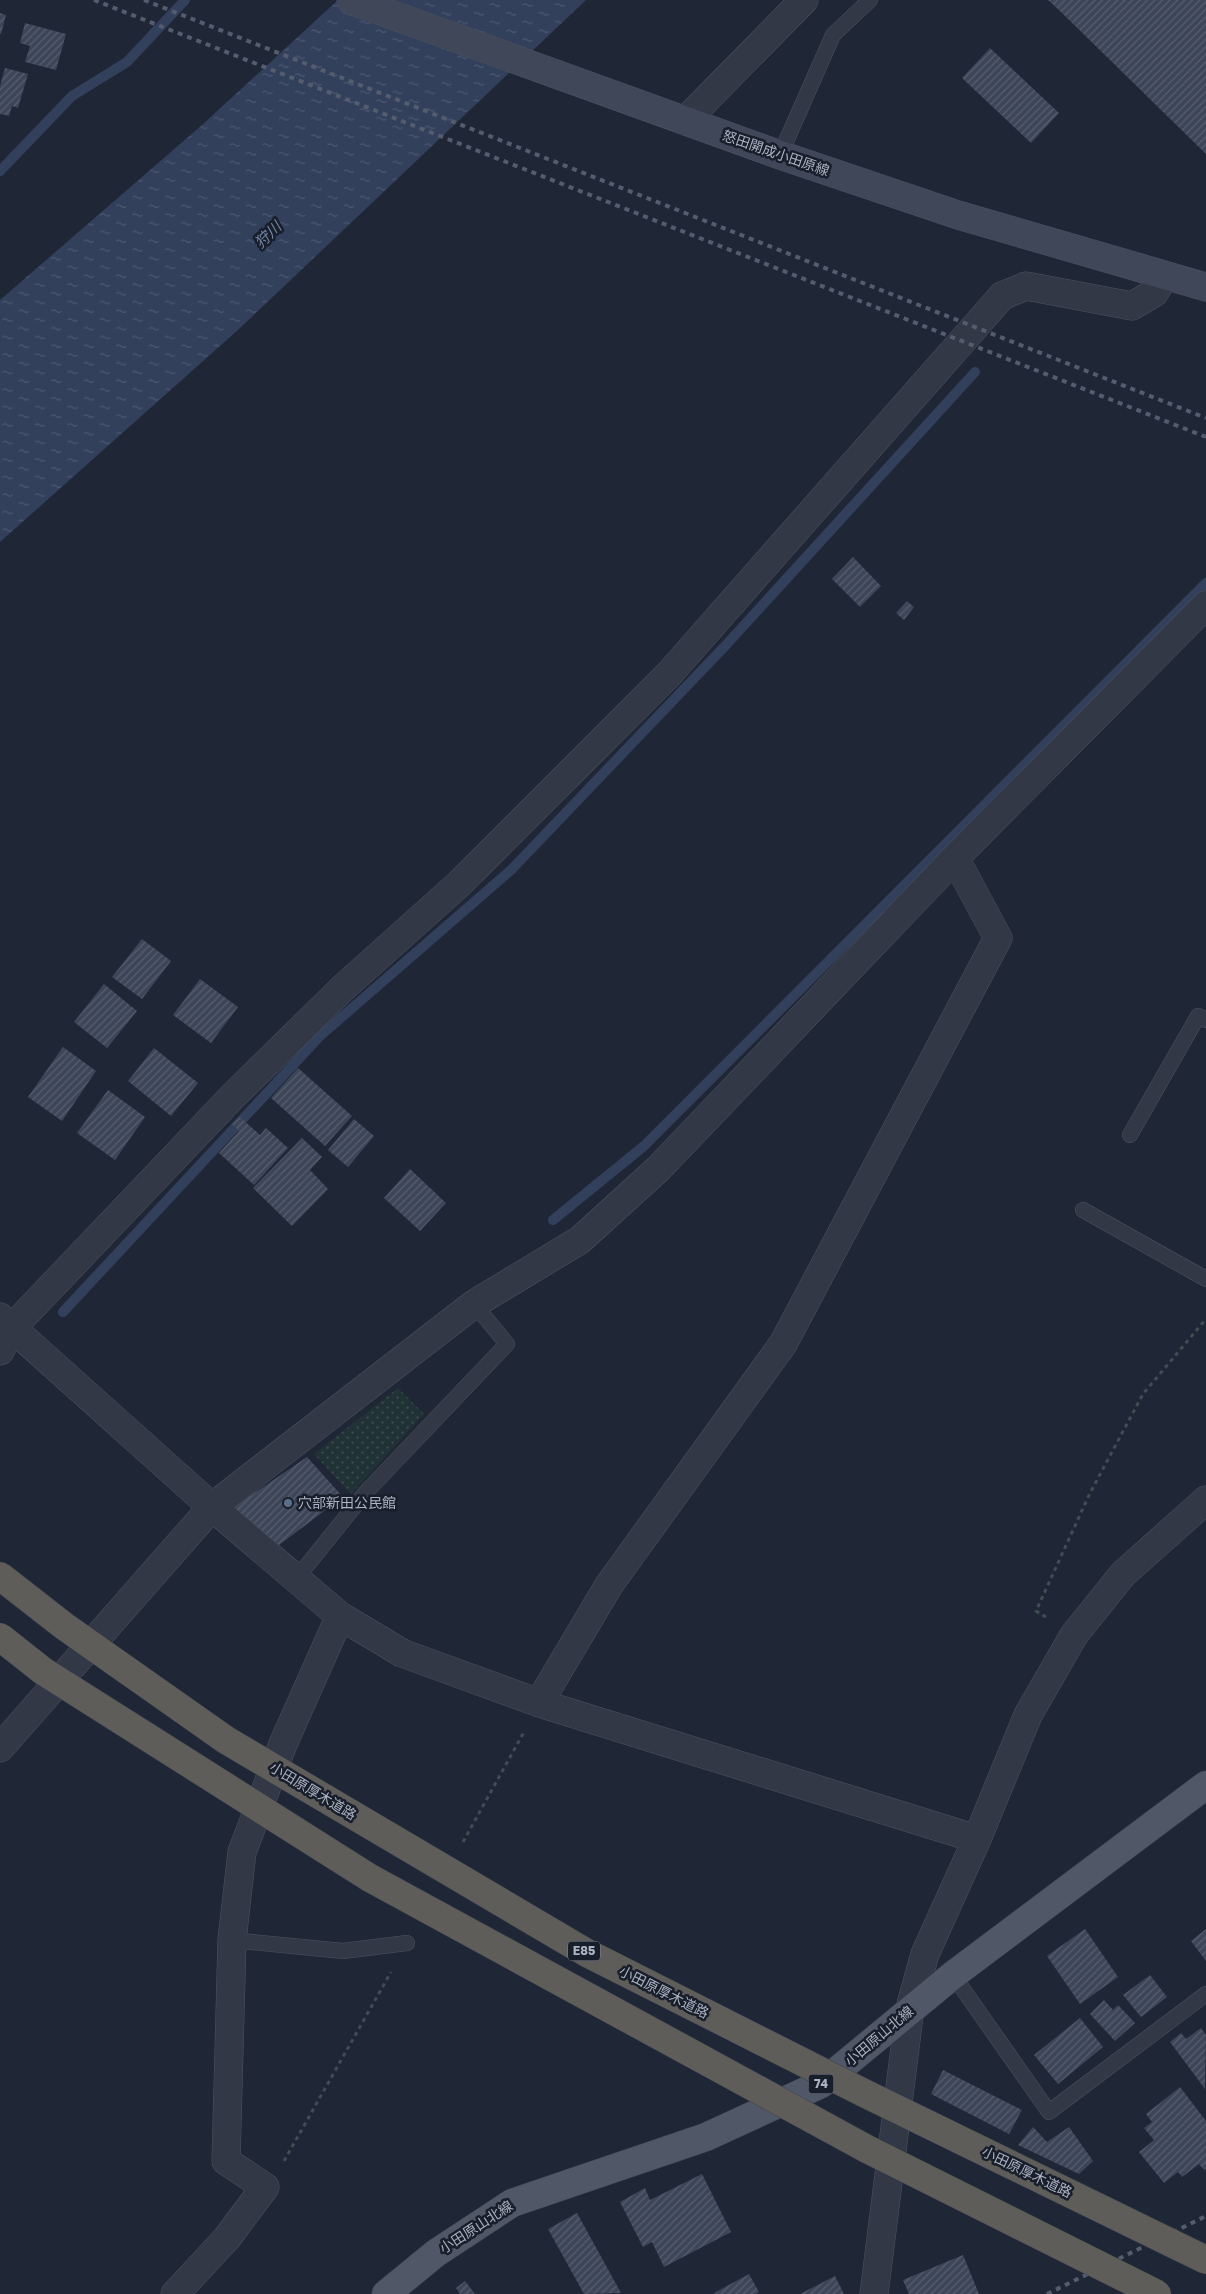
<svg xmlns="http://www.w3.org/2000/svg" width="1206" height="2294" font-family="'Golos Text','Noto Sans JP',sans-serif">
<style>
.grass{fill:url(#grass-dots)}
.water{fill:url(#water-ripples)}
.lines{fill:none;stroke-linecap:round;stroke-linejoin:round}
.stream{stroke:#32405c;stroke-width:10}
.building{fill:url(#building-hatch)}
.service-casing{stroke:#4d5361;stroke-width:16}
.minor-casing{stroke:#4d5361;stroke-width:29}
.secondary-casing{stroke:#4d5361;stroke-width:29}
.primary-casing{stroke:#3c424f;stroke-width:29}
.path{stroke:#3e4f53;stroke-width:3;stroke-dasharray:4 4;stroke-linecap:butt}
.service{stroke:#323845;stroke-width:15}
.minor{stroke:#323845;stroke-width:28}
.secondary{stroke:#404758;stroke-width:28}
.primary{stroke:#505766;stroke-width:28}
.rail{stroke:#545c6d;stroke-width:4;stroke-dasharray:5 5;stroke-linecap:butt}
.trunk-bridge-casing{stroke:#3a404d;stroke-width:29;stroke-linecap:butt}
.trunk-bridge{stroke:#5e5d5a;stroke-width:28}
.service-dot{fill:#5c6f8a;stroke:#181e2a;stroke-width:2}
.labels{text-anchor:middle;stroke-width:5;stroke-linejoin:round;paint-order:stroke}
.shield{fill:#181e2a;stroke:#808695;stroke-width:1}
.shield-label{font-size:12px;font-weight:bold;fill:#acb3c3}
.street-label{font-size:14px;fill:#acb3c3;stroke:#181e2a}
.poi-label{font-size:14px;fill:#acb3c3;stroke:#181e2a;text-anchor:start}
.water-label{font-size:15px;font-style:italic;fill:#7487ab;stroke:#181e2a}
</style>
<defs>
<pattern id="grass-dots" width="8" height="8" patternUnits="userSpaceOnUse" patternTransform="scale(1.25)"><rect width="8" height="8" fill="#213236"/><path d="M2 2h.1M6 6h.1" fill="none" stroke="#3f4d51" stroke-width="1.8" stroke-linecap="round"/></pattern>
<pattern id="water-ripples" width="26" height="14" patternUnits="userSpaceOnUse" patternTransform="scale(1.25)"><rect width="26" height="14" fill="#32405c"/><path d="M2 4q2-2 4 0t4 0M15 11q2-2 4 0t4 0" fill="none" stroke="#4d5972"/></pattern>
<pattern id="building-hatch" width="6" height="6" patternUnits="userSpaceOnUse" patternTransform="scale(1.25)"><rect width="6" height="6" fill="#3d4658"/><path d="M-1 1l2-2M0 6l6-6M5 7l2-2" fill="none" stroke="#565e6e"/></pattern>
</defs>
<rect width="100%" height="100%" fill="#1f2635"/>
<path class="grass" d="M398,1388L424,1414L351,1494L314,1454Z"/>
<path class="water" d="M338,0H586L239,329L0,542V300L202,125Z"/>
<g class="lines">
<path class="stream" d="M0,171L72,96L127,62L185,0
M553,1220L644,1146L1206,583
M63,1312L320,1036L511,870L726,645L975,372"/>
</g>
<path class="building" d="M1048,0H1206V154L1061,12Z
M0,13L6,15L1,34H0Z
M25,23L66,34L56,70L25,62L30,46L20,43Z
M990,48L1059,113L1031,143L962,78Z
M5,68L28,74L18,108L12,106L9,116L0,114V86Z
M853,557L881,586L860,607L832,579Z
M907,601L914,607L904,620L896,613Z
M142,939L171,961L142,999L112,977Z
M200,979L238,1007L211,1043L173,1015Z
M104,984L137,1011L107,1048L74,1022Z
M63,1047L96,1071L62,1121L28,1097Z
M154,1048L198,1083L171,1116L128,1081Z
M298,1068L352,1116L325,1146L271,1098Z
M108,1090L145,1117L115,1160L77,1133Z
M240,1117L260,1135L266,1128L288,1148L254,1185L219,1153L239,1131L232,1124Z
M354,1119L374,1136L348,1167L328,1150Z
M302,1138L322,1157L310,1170L328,1189L292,1226L253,1188Z
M410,1169L446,1203L420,1231L384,1198Z
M307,1457L343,1497L275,1548L231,1509Z
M1085,1929L1118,1977L1080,2004L1047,1956Z
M1206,1929V1961L1191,1941Z
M1150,1975L1167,1997L1141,2017L1123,1995Z
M1104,2000L1113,2010L1118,2005L1135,2023L1115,2041L1090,2014Z
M1080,2018L1103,2047L1058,2084L1034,2055Z
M1201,2028L1206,2035L1205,2089L1170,2042L1181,2033L1186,2039Z
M943,2070L1022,2110L1009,2134L931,2094Z
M1180,2087L1206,2121V2169L1204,2170L1199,2164L1182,2177L1178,2172L1164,2183L1139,2152L1154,2140L1144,2128L1152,2122L1146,2114Z
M1033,2127L1047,2142L1069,2127L1093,2161L1079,2174L1018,2145Z
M702,2174L731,2232L664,2267L652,2242L643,2247L620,2202L645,2188L650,2200Z
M577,2213L621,2293L584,2294L548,2229Z
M963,2255L979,2294H909L903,2280Z
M749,2274L759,2292L756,2294H715L714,2293Z
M835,2276L844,2294H800Z
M465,2281L475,2294H460L456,2288Z"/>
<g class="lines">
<g class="service-casing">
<path id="service" d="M780,155L833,35L870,0
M1130,1135L1198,1016L1206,1020
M1083,1210L1206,1279
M296,1579L366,1492L507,1344L474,1304
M232,1940L343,1951L407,1943
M953,1975L1049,2112L1206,1994"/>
</g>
<g class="minor-casing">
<path id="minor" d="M685,121L804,0
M0,1317L212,1507L340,1616L402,1653L539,1703L977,1839
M0,1351L12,1328L233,1096L344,987L459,884L669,674L1002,296L1026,286L1132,306L1154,293L1164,277
M539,1703L609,1585L783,1344L998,938L955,858
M0,1748L212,1507L474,1304L580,1240L659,1168L955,858L1206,605
M175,2294L227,2238L265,2187L226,2161L232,1940L242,1852L283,1744L340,1616
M874,2294L910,2008L925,1954L977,1839L1028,1715L1074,1635L1123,1574L1206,1500"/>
</g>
<g class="secondary-casing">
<path id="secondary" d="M351,0L780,155L958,215L1206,287"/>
</g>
<g class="primary-casing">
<path id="primary" d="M386,2294L436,2253L512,2203L706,2137L821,2084L953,1975L1206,1785"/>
</g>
<path class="path" d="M1046,1617L1036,1611L1090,1493L1143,1394L1206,1319
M463,1842L524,1732
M284,2161L391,1972"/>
<use href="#service" class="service"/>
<use href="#minor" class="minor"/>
<use href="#secondary" class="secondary"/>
<use href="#primary" class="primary"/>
<path class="rail" d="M94,0L1206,437
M144,0L1206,418
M1047,2294L1206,2216"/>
<g class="trunk-bridge-casing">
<path id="trunk-bridge" d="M0,1576L64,1626L226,1740L587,1953L864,2093L1206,2260
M0,1637L43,1671L370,1878L867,2149L1157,2294"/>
</g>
<use href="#trunk-bridge" class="trunk-bridge"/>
</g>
<circle class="service-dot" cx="288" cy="1503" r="5"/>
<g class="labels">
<g class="shield">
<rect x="568" y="1941.5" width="32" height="19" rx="4"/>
<rect x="808.5" y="2074.5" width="25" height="19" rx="4"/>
</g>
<g class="shield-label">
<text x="584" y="1955">E85</text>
<text x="821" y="2088">74</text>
</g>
<g class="street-label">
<text transform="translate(776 153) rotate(19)" y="5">怒田開成小田原線</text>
<text transform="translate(313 1791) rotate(31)" y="5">小田原厚木道路</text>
<text transform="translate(664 1992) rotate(27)" y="5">小田原厚木道路</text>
<text transform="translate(879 2036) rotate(-40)" y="5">小田原山北線</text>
<text transform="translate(1027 2172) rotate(26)" y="5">小田原厚木道路</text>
<text transform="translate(476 2227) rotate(-33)" y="5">小田原山北線</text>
</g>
<g class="poi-label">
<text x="298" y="1508">穴部新田公民館</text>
</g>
<g class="water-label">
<text transform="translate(268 235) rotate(-44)" y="5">狩川</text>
</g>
</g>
</svg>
